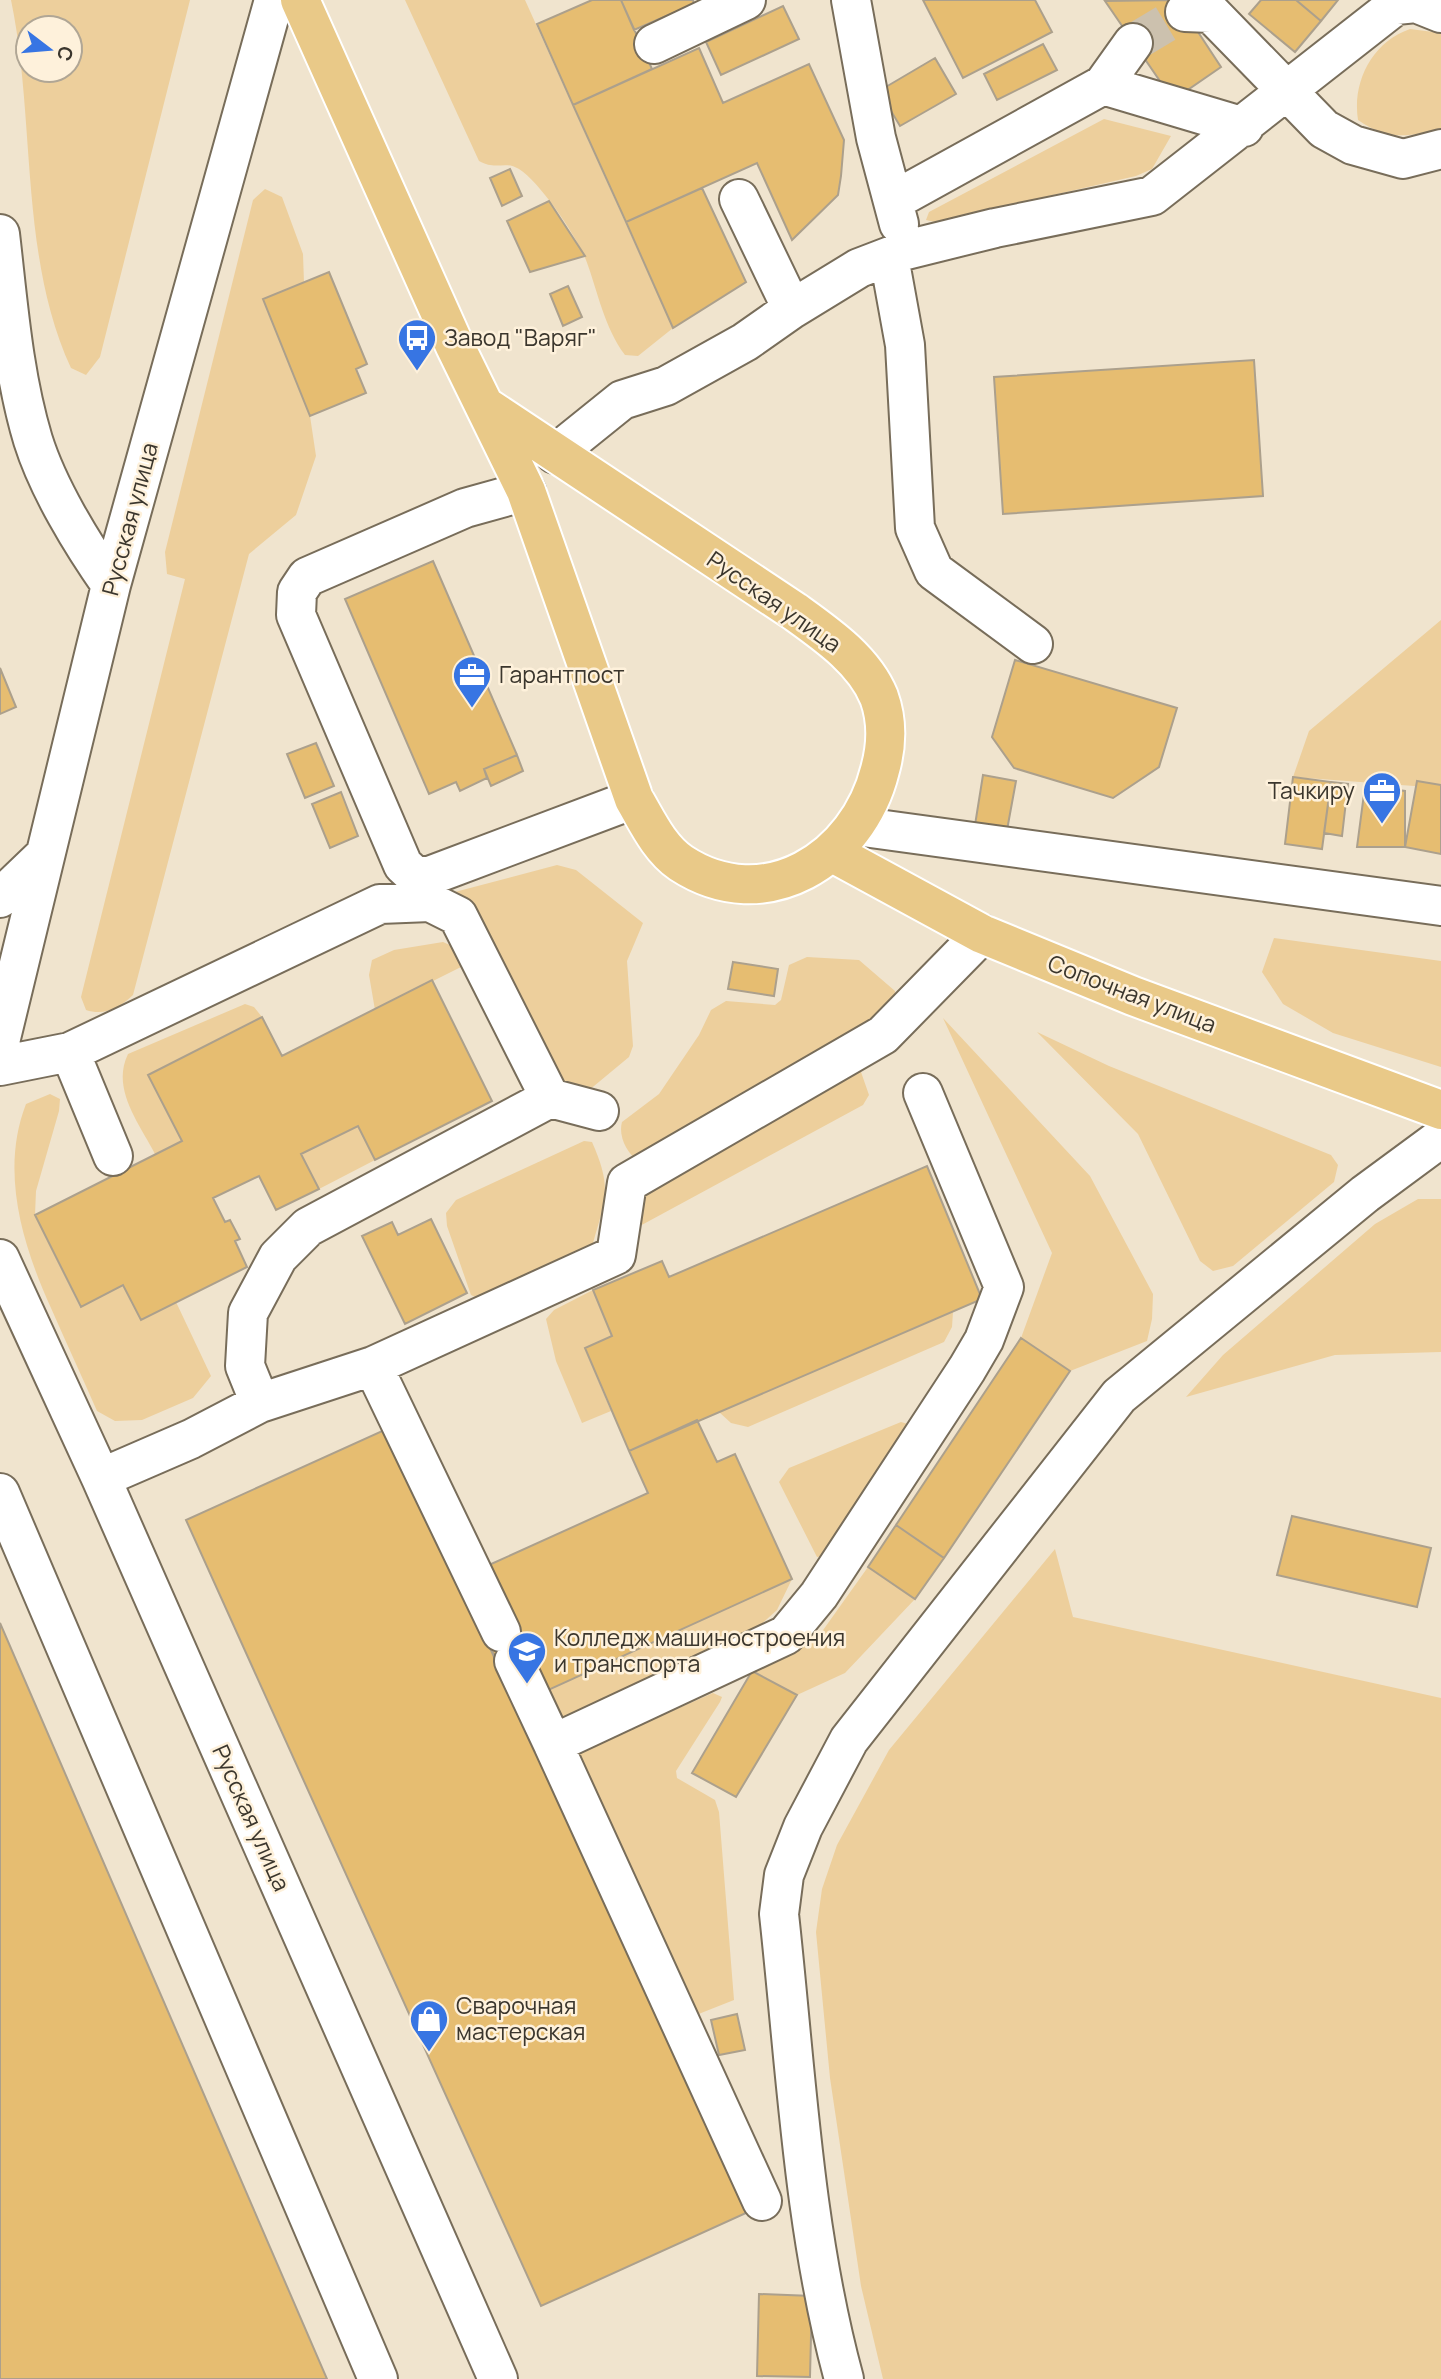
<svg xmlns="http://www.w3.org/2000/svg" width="1441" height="2379" font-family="Manrope,sans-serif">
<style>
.green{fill:#edcf9c;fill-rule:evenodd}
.building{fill:#e6bd71;stroke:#aca08c;stroke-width:2}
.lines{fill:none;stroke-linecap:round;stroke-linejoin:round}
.minor-tunnel{stroke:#ccc1ae;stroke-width:38;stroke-dasharray:38 19;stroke-linecap:butt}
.minor-casing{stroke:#786d5a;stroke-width:42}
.major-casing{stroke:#fff;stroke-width:42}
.minor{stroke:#fff;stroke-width:38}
.major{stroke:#e9c988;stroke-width:38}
.labels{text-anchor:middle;stroke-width:5;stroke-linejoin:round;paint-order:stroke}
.poi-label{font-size:23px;fill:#3b362d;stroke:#fef1db;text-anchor:start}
.street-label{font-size:23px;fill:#3b362d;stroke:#fef1db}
</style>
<rect width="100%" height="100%" fill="#f0e4ce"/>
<path class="green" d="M11,0H190L100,357L86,375L71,368C19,256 36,120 11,0ZM70,28V70H28V28Z
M405,0H525L673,328L638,356L625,355C604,327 598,292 586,260C577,237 540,182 519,169C504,160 497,171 479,161Z
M1410,29L1441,33V128C1409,138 1386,140 1358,120C1352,82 1372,42 1410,29Z
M1104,119L1171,136L1152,169L1136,176L935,222L926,220L929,212Z
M265,189L282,197L303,254L304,283L264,299L310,416L316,456L296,515L249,554L133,995C120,1008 104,1016 86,1010L81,997L185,579L167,574L165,552L253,200Z
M1441,620V788L1293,777L1309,731Z
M557,865L576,870L643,923L627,961L633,1046L629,1057L588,1091L569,1089L555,1074L451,893Z
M1274,938L1441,961V1067L1333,1033L1283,1004L1262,972Z
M443,942L459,949L469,963L375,1010L369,975L372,960L394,950Z
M807,957L859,960L895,991L894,1003L858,1029L638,1161C627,1153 618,1136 622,1122L659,1094L699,1035L711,1010L726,1001L775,1005L781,1000L789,965Z
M245,1004L254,1007L262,1017L149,1075L182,1141L155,1154C139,1123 111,1089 128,1054Z
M943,1018L1090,1176L1153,1294L1152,1319L1147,1341L1070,1371L1021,1338L1052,1253Z
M1037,1032L1109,1066L1331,1155L1338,1165L1334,1182L1233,1266L1213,1271L1200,1261L1138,1134Z
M853,1069L861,1072L869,1095L863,1105L638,1227L644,1193Z
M50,1094L60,1099L59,1111L36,1191L35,1215L80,1307L123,1285L141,1320L176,1302L211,1376L193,1398L142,1420L115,1421L97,1411C82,1377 66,1342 51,1308C22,1244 0,1171 26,1104Z
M358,1126L375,1160L319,1189L301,1154Z
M584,1141L592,1142C613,1189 605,1200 592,1247L484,1301L471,1295L447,1226L446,1213L456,1200Z
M1418,1199H1441V1352L1335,1355L1186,1397L1223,1355L1375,1224Z
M593,1290L612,1336L585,1349L611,1411L582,1423L556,1361L546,1319L554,1310Z
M953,1312L952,1327L944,1342L748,1427L731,1423L719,1412Z
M901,1422L908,1424L825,1556L817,1557L779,1482L789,1468Z
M1055,1549L1073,1617L1441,1698V2379H883L861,2286L830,2078L816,1932L822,1889L837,1845L889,1750Z
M868,1567L915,1599L845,1673L797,1695L752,1671L816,1640Z
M792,1579L777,1610L746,1638L558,1720L544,1692Z
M713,1693L722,1697L720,1702L676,1771L677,1778L715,1800L719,1812L734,2000L691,2017L572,1755Z"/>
<path class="building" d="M592,0H621L652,69L573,105L537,24Z
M621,0H693L694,4L634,30Z
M923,0H1035L1052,32L963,78Z
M1177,0L1221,67L1173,100L1105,1Z
M1261,0H1296L1321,21L1295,52L1249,14Z
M1296,0H1338L1321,21Z
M783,6L799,39L721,75L706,42Z
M1043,44L1057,70L997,100L984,74Z
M699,48L723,103L809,64L844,140L841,176L838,195L792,240L757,163L626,222L573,105Z
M935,58L956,94L900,126L879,91Z
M510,169L522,196L502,206L490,178Z
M702,188L746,282L673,328L626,222Z
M549,201L585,256L530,272L507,221Z
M329,272L367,364L356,369L366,393L310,416L263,299Z
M568,286L582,317L563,326L550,294Z
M1254,360L1263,496L1003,514L994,377Z
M433,561L517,755L484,769L487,778L460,791L456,782L429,794L345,599Z
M1015,660L1177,708L1159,767L1113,798L1014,768L992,737Z
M0,668L16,707L0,714Z
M316,743L334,786L305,798L287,754Z
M517,755L523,771L491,786L484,769Z
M983,775L1016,781L1007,830L975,825Z
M1293,777L1331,782L1322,849L1285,844Z
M1417,781L1441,785V854L1405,847Z
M1331,782L1348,784L1342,836L1324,833Z
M1365,786L1405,791V847H1357Z
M341,792L358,836L330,848L312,804Z
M733,962L778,969L774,996L728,989Z
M432,980L492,1101L375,1160L358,1126L301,1154L319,1189L276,1210L259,1176L213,1198L225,1222L230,1220L240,1239L235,1241L247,1267L141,1320L123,1285L81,1307L35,1215L182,1141L148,1075L262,1017L282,1056Z
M927,1166L982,1299L629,1451L585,1348L612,1336L593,1290L662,1261L669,1277Z
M431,1219L467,1293L405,1324L362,1236L392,1222L398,1235Z
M1021,1338L1070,1371L944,1558L896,1525Z
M697,1420L717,1462L735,1454L792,1579L544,1692L499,1668L486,1639L489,1565L648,1493L629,1451Z
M391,1427L746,2213L541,2306L186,1520Z
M1292,1516L1431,1548L1417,1607L1277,1575Z
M896,1525L944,1558L915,1599L868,1567Z
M0,1623L327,2379H0Z
M752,1671L797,1695L736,1797L692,1773Z
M737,2014L745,2050L719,2055L711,2020Z
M759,2294L812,2296L810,2377L757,2376Z"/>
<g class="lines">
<path class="minor-tunnel" d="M1133,43L1185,12"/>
<g class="minor-casing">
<path id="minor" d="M851,0L876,138L899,224
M1185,12L1211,13L1324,129L1353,145L1403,159L1441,149
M654,44L746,0
M1103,85L1244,127
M739,199L792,309
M893,201L1103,85L1133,43
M0,234C8,302 13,374 33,440C48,488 82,544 111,585
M889,257L905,345L915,528L934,571L1033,644
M555,454L622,400L666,386L745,342L792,309L859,268L906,250L995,228L1152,196L1396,5L1416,3L1441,13
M526,491L465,508L307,577L297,592L296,615L403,865L416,877L432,875L634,799
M856,826L1441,906
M0,898L45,855
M0,1042L111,585L274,0
M70,1052L113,1156
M0,1066L70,1052L380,904L430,902L458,916L550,1098
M0,1259L101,1478L498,2379
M373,1366L501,1632
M260,1403L245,1366L248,1313L278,1257L308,1227L550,1098L599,1111
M101,1478L191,1439L260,1403L373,1366L616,1255L627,1183L883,1035L982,934
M0,1493L378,2379
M514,1661L553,1744L786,1635L819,1595L967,1369L984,1340L1004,1287L923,1093
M553,1744L762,2201
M844,2379C803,2229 796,2069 779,1914L784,1875L803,1827L849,1740L1119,1396L1365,1194L1441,1138"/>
</g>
<g class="major-casing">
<path id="major" d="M300,0L455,346L526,491L634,799C647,821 659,848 681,863C765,918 858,859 880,770C887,745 888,722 879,697C864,660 826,634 794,611L485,406
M833,853L982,934L1133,996L1441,1110"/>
</g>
<use href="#minor" class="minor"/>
<use href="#major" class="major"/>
</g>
<defs>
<g id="bus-pin" transform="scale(2.0125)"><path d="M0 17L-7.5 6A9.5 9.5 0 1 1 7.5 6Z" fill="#3775e3" stroke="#fef1db"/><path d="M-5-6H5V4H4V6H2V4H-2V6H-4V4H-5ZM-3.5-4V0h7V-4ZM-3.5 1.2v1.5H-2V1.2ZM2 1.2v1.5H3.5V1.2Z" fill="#fff"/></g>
<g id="office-pin" transform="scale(2.0125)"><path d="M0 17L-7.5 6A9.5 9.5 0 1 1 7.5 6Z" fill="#3775e3" stroke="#fef1db"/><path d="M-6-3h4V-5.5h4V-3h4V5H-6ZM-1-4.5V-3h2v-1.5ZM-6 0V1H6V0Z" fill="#fff"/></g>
<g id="university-pin" transform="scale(2.0125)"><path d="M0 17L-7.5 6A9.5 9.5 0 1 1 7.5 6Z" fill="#3775e3" stroke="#fef1db"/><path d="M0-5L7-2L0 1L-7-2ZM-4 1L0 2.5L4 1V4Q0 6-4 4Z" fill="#fff"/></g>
<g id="shop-pin" transform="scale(2.0125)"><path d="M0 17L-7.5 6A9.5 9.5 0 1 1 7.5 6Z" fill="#3775e3" stroke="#fef1db"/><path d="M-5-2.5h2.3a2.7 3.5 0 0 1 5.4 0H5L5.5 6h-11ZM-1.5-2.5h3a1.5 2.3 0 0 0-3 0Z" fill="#fff"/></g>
</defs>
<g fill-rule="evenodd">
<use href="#bus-pin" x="417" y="338"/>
<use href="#office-pin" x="472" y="675"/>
<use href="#office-pin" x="1382" y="791"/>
<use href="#university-pin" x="527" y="1651"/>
<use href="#shop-pin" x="429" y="2019"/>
</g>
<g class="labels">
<g class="poi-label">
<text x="444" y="346">Завод "Варяг"</text>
<text x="499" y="683">Гарантпост</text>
<text x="1355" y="799" text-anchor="end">Тачкиру</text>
<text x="554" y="1646">Колледж машиностроения<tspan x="554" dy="26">и транспорта</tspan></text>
<text x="456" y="2014">Сварочная<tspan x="456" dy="26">мастерская</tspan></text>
</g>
<g class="street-label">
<text transform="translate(130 519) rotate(-75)" y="8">Русская улица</text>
<text transform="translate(774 602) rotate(35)" y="8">Русская улица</text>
<text transform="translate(1132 994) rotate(21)" y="8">Сопочная улица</text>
<text transform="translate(251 1818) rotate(66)" y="8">Русская улица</text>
</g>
</g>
<g transform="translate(49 49) rotate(106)"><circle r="33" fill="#fef1db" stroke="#b0a695" stroke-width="2"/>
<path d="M0-5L12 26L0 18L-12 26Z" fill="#3775e3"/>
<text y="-10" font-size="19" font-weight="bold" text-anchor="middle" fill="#3b362d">С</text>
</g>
</svg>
